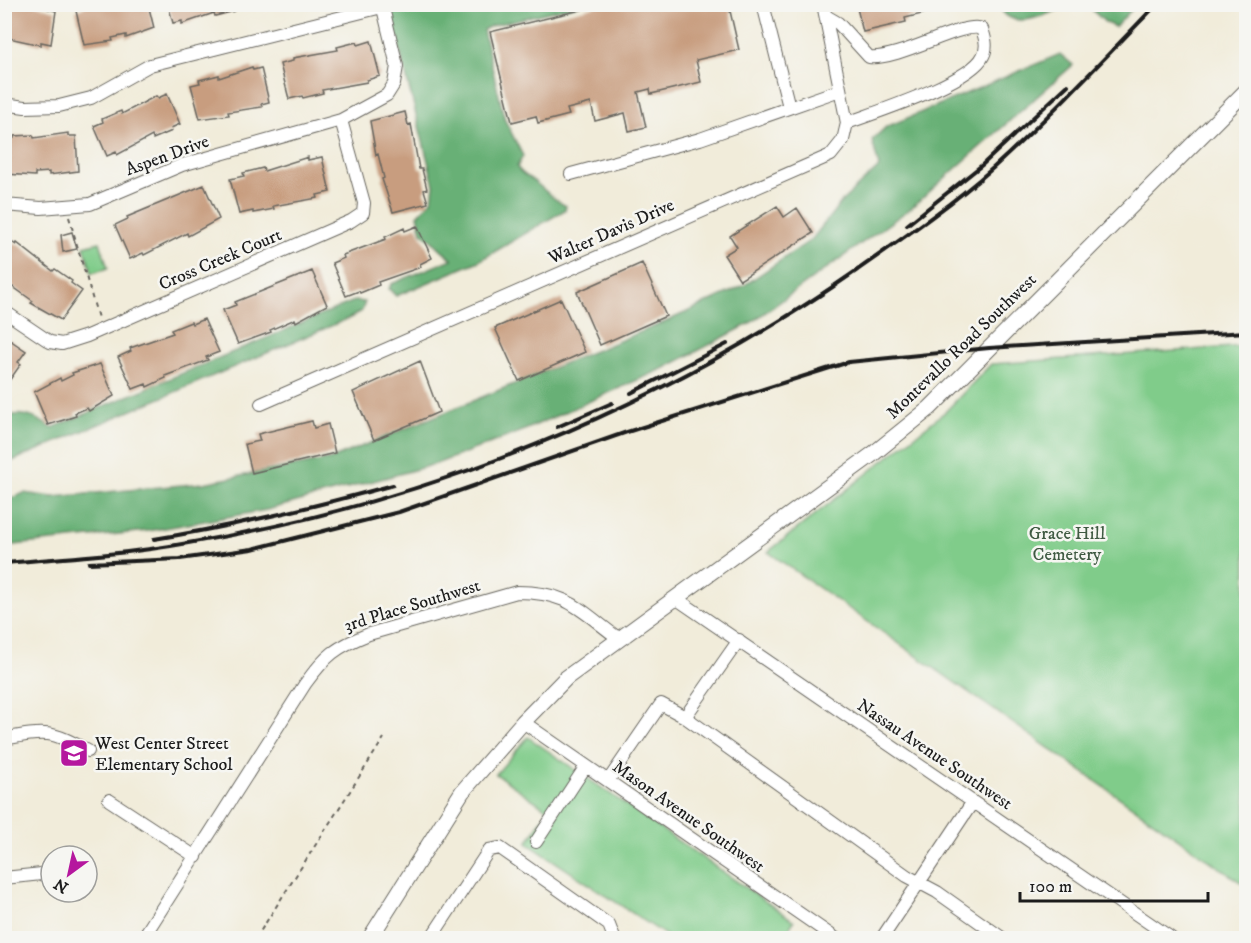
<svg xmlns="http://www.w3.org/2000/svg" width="1251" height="943" font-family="'IM FELL DW Pica',serif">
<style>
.green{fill:#80cc8a;stroke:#4e7453;stroke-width:1.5}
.forest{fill:#68b076;stroke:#426649;stroke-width:1.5}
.building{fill:#c89d7f}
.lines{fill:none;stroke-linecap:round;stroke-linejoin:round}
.minor-casing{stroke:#67655e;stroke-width:14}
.major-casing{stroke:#67655e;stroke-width:17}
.path{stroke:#67655e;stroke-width:2;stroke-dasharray:4.5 4.5;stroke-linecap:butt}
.minor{stroke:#fff;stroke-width:12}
.major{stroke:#fff;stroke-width:15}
.rail{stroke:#1c1c1c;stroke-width:4}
.labels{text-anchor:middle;stroke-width:5;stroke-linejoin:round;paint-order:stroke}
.street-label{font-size:18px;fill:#1c1c1c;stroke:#f6f6f2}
.park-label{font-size:18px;fill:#3f5a42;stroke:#f6f6f2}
.poi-label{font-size:18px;fill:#1c1c1c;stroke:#f6f6f2;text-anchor:start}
</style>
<rect width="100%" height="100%" fill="#f6f6f2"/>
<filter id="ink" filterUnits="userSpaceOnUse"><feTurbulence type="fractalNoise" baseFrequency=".0167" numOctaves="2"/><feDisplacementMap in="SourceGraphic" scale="12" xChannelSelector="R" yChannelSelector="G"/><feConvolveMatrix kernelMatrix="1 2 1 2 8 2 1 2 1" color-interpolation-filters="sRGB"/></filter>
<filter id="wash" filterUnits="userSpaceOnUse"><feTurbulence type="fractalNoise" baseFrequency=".008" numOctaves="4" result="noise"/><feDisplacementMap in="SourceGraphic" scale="24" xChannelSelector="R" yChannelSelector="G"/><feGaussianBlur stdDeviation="1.35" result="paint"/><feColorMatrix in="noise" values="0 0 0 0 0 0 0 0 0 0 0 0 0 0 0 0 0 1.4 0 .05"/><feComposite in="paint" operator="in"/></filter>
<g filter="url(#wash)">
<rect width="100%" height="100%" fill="#f1ecda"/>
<path class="green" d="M100,242L108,268L92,273L84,246Z
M1246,346V886L768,552L946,411L991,364Z
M528,737L794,921L783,938H670L527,843L548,810L496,774Z"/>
<path class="forest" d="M1100,4H1136V5L1115,27L1106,23L1093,11Z
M388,5H578L491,26L483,30L505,120L523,156L517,167C523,176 528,176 535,182C546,191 553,199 566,206L565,210L479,261L396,296L389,289L391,284L452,259L422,232L418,215L432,200L434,185Z
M999,5V4L1070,5C1051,12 1010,35 999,5Z
M1060,54L1073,65L911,208L749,324L665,368L520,432L436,464L267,510L148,531L5,546V501L24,493L53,497L203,483L331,459L665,322L743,286L812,239L842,201L879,167L872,140L886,127Z
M354,301L365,302L362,311L352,317L5,464V417C22,410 37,418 52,428Z"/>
<g id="blocks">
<path class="building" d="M4,4H31L56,11L51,44L41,42V45L4,37Z
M90,4H148L154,28L126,38V35L112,38L113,41L84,45L76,11Z
M168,4H242V7L234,8L235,11L215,16L214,13L182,24V21L173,23Z
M605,4H732L733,10L730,11L739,50L696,60L701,82L651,94L650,89L638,92L646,127L629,131L625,113L595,121L591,103L567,109L569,115L538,123L536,116L512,122L490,32Z
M856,4H959V5L905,18L906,22L863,32Z
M371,41L380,76L367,80V82L322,90L323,93L303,98L302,96L289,99L280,64L293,61V58L338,50L337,47L357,42L358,45Z
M252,67L253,70L261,68L269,102L261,104L262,107L228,112L229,115L200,119L191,85L200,83L199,80L219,75V78Z
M167,94L180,124L171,128L172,131L153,139L152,136L117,155L116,152L107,156L94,126L103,122L102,119L121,111L122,114L156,96L158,98Z
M405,112L408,125L411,124L419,169H422L427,189L424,190L428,203L393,212L382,179L384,178L378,154L376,155L370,121Z
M68,133V136H76L78,171L49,175V172L35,173V176L6,174L5,139L14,138V136L33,135L34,138Z
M308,157V160L322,157L330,192L317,195L318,198L273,206L274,209L253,213V211L239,214L230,179L244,176L243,173L263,168L264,171Z
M204,185L219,219L188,236L187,233L144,255L143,253L130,259L115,225L128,219L127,217Z
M777,206L784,217L797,208L813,233L740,280L724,255L737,247L730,236Z
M417,226L432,258L420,264L421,267L378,282L379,285L360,293L359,291L346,296L332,263L344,258L343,255L386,239L385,237L404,228L405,231Z
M72,232L77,249L63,252L61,235Z
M4,237L16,245L17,243L53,271L55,269L72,281L71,283L82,291L61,320L31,303L33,301L13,287L11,289L4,284Z
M642,263L666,316L600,345L577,292Z
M312,271L327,305L296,322L295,319L270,330L271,332L238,344L223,310L236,305L235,302Z
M561,299L585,352L519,381L495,328Z
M204,319L219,352L206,357L208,360L165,376L166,378L147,387L146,384L133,389L118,357L131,351L130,348L173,333L171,330L191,322L192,324Z
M4,336L26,351L18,362L21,364L9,381L6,379L4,382Z
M420,361L439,412L374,440L353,392Z
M100,364L114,396L89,411L87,408L75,413L76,416L48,425L34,392L60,378L61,381L73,375L72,373Z
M312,421L314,428L328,424L335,453L252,473L245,444L260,441L258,434Z"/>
</g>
</g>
<g filter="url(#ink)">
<use href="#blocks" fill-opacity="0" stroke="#67655e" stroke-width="1.5"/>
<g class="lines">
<g class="minor-casing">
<path id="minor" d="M763,4L789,107
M826,16L838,23L869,57C901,60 964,20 982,29C985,38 988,47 983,56C971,82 876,112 847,123
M4,104L25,107L59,106L91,98L150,65L382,7
M571,174L700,139L840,90
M4,205L41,208L90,204L182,165L341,120L387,95L394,84L397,66L382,4
M4,311L50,342L62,344L87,336L351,221L363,213L364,203L341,120
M261,404L831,155L843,140L847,123L823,4
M677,599L1171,938
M685,717L739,640
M523,722L835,938
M4,739C46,731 51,730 88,751
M608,781L661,704L685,717L907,876L937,892L1002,938
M109,800L196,857
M536,842L586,766
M4,878L51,873
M143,938L305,684C326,655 336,647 369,634L517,592C568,592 579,609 618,638
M431,938L489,850L500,848L609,925L614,938
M882,938L972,803"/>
</g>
<g class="major-casing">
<path id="major" d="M370,938L462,792L523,722L566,678L873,454L930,408L1246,91"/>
</g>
<path class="path" d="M69,217L98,318
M256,938L384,738"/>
<use href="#minor" class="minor"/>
<use href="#major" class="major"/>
<path class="rail" d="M907,225L982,165L1068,85
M631,393L727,344
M557,427L612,403
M154,539C235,526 314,507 393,485
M4,563C66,558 128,554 188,543C428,503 656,410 856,271C903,238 950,206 993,168C1050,116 1103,60 1157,4
M89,563L180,559L252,549L399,512L627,432L849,362L989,348L1246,332"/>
</g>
</g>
<defs>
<g id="school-square" transform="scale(1.5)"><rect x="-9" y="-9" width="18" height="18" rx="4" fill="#b5179e" stroke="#f6f6f2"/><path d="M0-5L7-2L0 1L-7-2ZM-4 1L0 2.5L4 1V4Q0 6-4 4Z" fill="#fff"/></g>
</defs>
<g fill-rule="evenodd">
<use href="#school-square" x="74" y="753"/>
</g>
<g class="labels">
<g class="street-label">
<text transform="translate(167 155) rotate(-20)" y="6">Aspen Drive</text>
<text transform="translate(611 231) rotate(-24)" y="6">Walter Davis Drive</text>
<text transform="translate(220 259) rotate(-23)" y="6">Cross Creek Court</text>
<text transform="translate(961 346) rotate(-44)" y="6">Montevallo Road Southwest</text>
<text transform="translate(412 605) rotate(-17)" y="6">3rd Place Southwest</text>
<text transform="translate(935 754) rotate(34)" y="6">Nassau Avenue Southwest</text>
<text transform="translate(689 816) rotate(35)" y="6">Mason Avenue Southwest</text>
</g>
<g class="park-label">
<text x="1067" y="539">Grace Hill<tspan x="1067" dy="21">Cemetery</tspan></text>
</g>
<g class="poi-label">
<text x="95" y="749">West Center Street<tspan x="95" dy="21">Elementary School</tspan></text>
</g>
</g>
<rect width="1251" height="943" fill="none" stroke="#f6f6f2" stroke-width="24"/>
<g transform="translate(69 874) rotate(213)"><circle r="28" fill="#f6f6f2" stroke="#9f9f9c" stroke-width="1.5"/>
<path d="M0-4.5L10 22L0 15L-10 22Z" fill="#b5179e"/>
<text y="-9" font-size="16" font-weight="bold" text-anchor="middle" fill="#1c1c1c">N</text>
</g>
<path d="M1020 892v9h188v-9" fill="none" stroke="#1c1c1c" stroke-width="3"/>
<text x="1029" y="892" font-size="18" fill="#1c1c1c" stroke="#f6f6f2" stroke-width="4.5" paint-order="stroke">100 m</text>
</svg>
